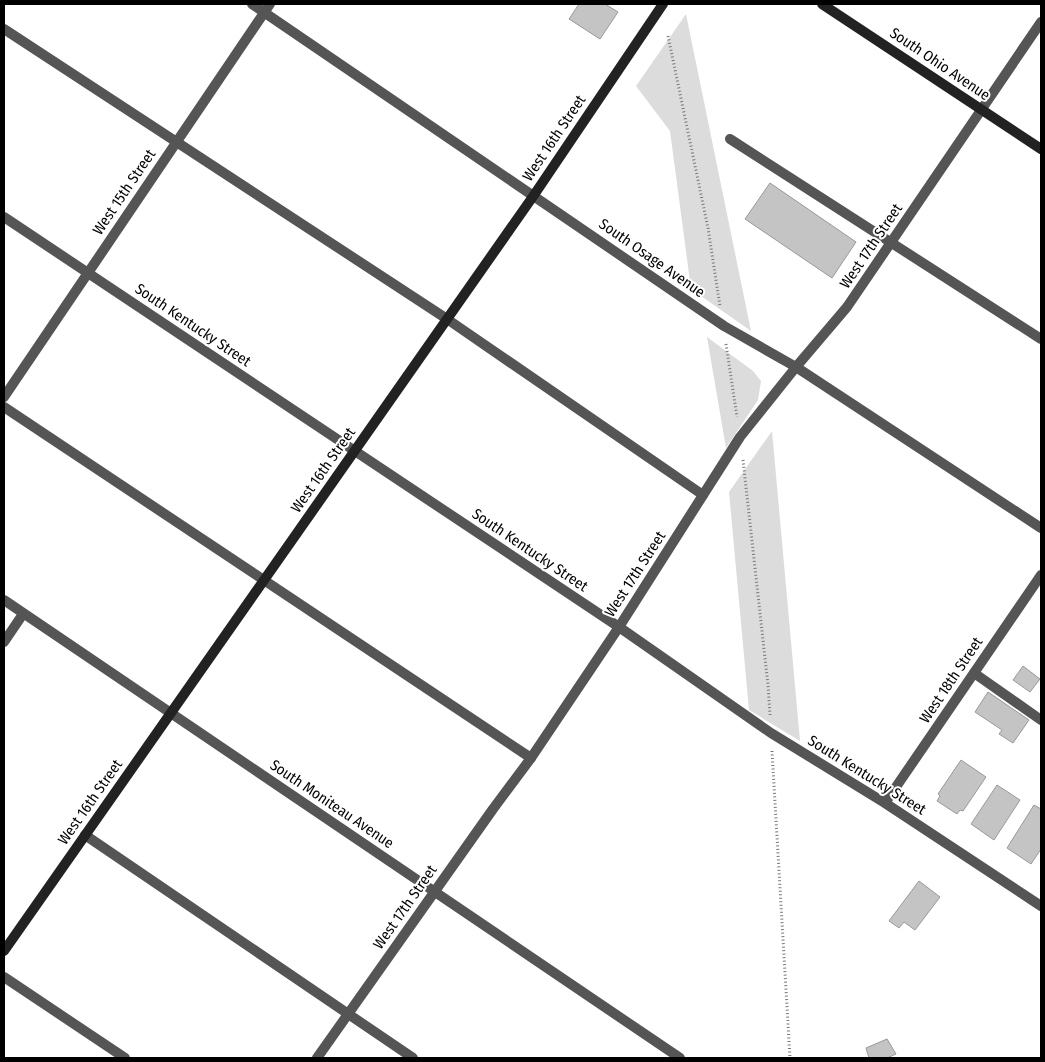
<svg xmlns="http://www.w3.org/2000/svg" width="1045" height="1062" font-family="'Fira Sans Condensed',sans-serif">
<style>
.green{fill:#dcdcdc}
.building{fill:#c4c4c4;stroke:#999}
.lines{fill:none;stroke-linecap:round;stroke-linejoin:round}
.path{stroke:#777;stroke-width:3;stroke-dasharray:1 2.5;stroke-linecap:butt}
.lane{stroke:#555;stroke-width:10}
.street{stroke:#555;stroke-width:10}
.secondary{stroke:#222;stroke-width:10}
.labels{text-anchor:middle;stroke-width:4;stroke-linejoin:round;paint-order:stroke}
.street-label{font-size:15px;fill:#000;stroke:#fff}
</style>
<rect width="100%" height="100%" fill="#fff"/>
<path class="green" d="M686,14L751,331L691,289L670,131L636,86Z
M707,337L753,371L761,381L758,400L726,448Z
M772,431L800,741L749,710L729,492Z"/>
<path class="building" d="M579,4H605L618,12L600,39L569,19Z
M770,183L856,242L832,278L745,219Z
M1023,666L1040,679L1030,692L1013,680Z
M988,692L1029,720L1013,743L999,734L1002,730L975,712Z
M961,760L986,777L963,811L960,810L957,814L937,801L940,796L938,794Z
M997,785L1020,800L994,840L971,824Z
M1034,805L1041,809V849L1031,864L1007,848Z
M919,881L940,897L915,930L904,922L899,928L889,921Z
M887,1039L896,1054L887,1058H869L866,1048Z"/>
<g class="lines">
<path class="path" d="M668,36L708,228L720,306
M726,344L737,417
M743,460L768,685L770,715
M772,751L790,1058"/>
<path class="lane" d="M4,29L447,319L703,495
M730,139L1041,339
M4,407L531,758
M974,673L1041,720
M85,835L413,1058"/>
<path class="street" d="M252,4L724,326L796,367L1041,528
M4,217L619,627L771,733L885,803L1041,906
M4,397L270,4
M4,600L680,1058
M4,642L23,614
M885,803L1041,575
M4,977L125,1058
M317,1058L493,809L531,758L619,627L740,437L796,367L847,307L1041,22"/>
<path class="secondary" d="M822,4L1041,149
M4,951L534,195L663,4"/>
</g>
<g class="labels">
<g class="street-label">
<text transform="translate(940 64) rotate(34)" y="5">South Ohio Avenue</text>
<text transform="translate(554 138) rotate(-56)" y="5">West 16th Street</text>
<text transform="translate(124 192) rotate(-56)" y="5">West 15th Street</text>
<text transform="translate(871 246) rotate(-56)" y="5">West 17th Street</text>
<text transform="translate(652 258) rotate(35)" y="5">South Osage Avenue</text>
<text transform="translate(193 325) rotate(34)" y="5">South Kentucky Street</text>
<text transform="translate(323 470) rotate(-55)" y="5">West 16th Street</text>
<text transform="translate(530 550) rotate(34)" y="5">South Kentucky Street</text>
<text transform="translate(635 574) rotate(-57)" y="5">West 17th Street</text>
<text transform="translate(951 680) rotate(-56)" y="5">West 18th Street</text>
<text transform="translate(867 775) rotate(32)" y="5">South Kentucky Street</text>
<text transform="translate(90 802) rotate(-55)" y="5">West 16th Street</text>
<text transform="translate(332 804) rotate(34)" y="5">South Moniteau Avenue</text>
<text transform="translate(405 907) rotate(-55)" y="5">West 17th Street</text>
</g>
</g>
<rect width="1045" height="1062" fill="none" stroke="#000000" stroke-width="10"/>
</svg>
